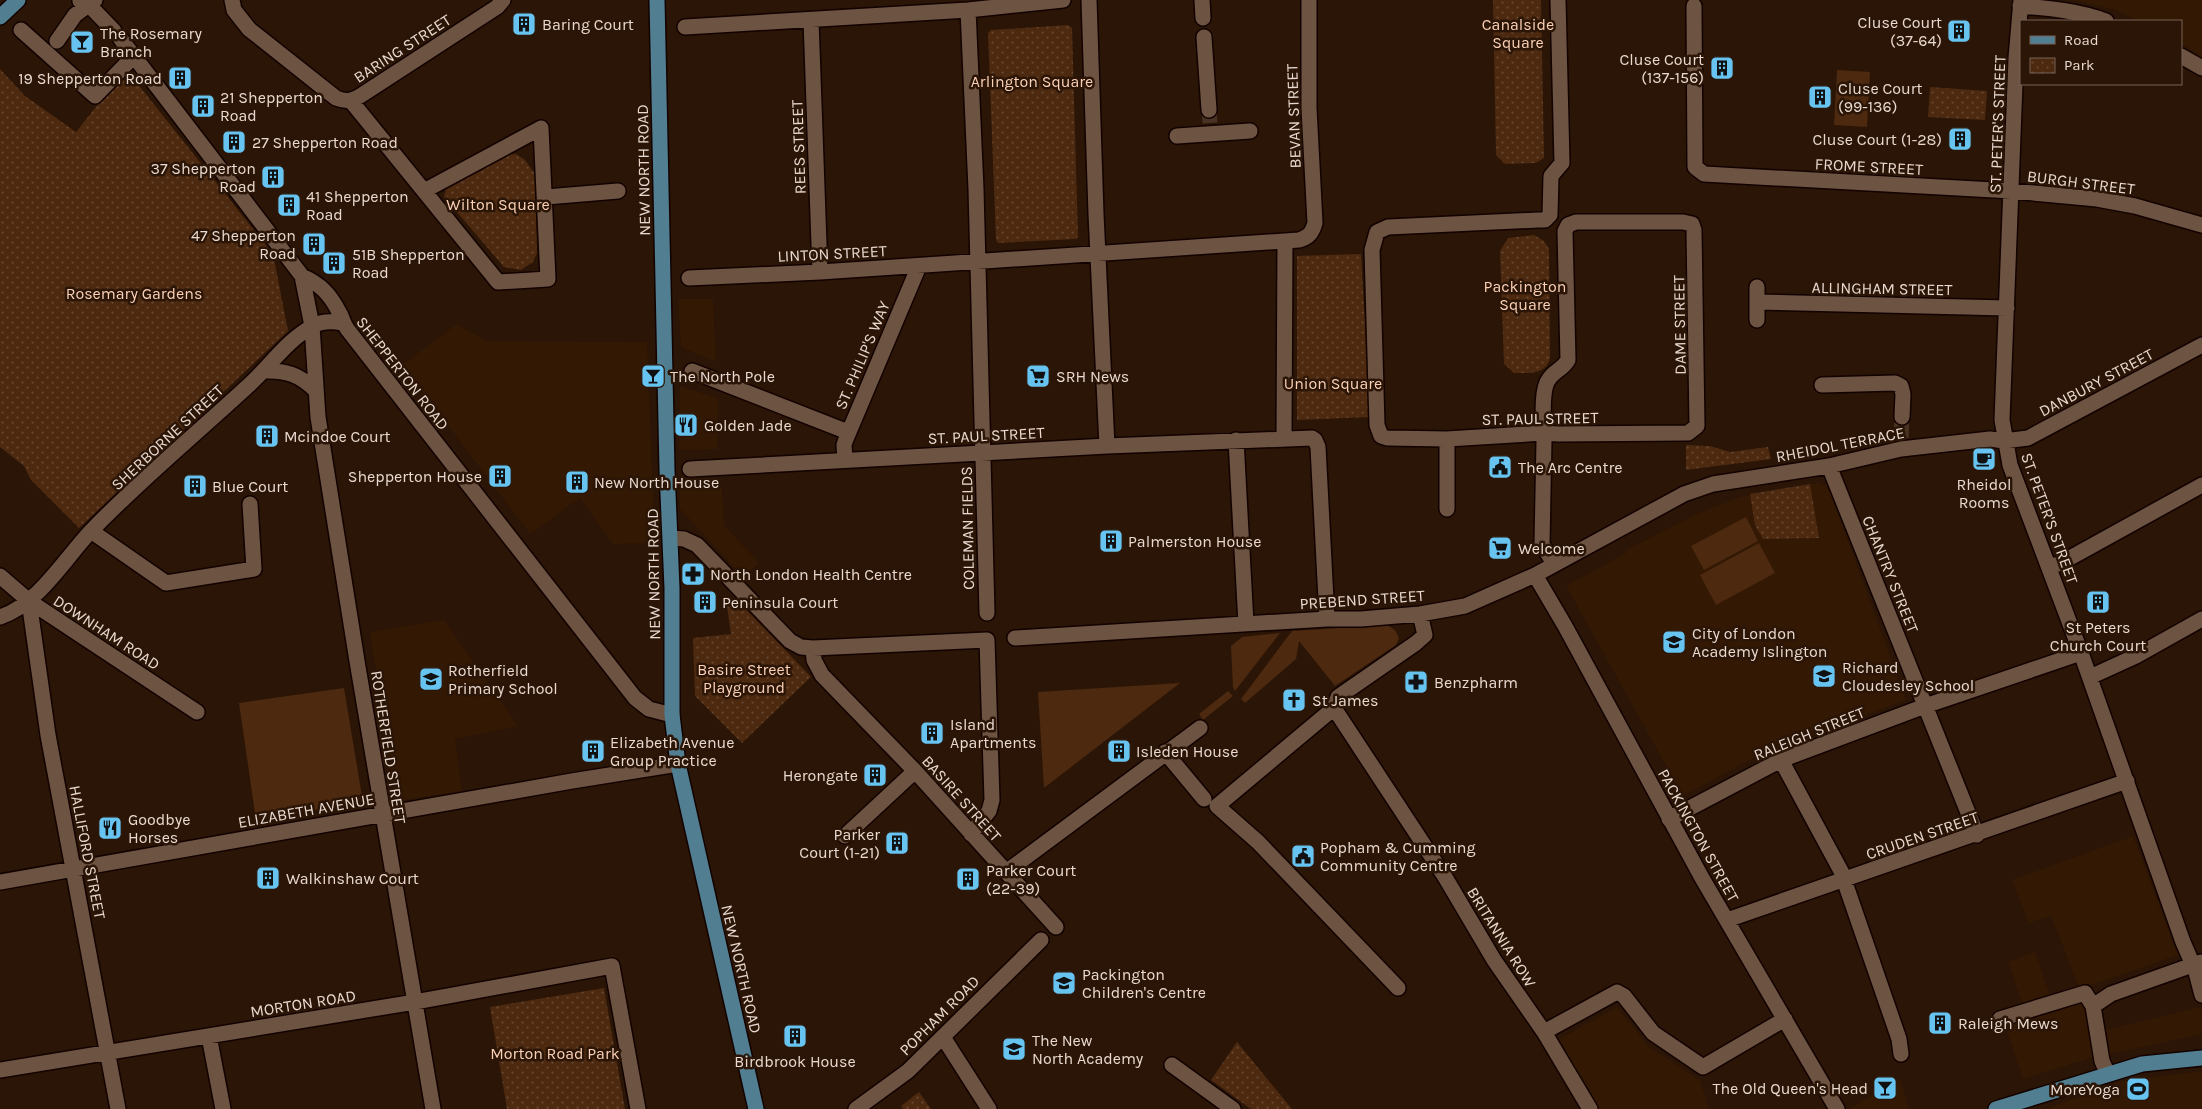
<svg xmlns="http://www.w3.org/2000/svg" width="2202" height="1109" font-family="Karla,sans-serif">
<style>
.built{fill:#331804}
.green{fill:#4c290f}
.park{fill:url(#park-dots)}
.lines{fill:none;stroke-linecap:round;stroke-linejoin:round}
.minor-tunnel{stroke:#483224;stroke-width:15;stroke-dasharray:15 8;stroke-linecap:butt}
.minor-casing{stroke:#120200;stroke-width:18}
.major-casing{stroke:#120200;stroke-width:18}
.minor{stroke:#6d5342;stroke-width:15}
.major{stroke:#517e90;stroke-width:15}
.labels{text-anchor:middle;stroke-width:5;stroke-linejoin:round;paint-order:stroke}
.poi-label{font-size:16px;fill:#e9d9d0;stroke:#2b1506;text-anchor:start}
.park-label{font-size:16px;fill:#fbd1b7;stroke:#2b1506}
.street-label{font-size:16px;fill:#e9d9d0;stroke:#2b1506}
</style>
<defs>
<pattern id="park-dots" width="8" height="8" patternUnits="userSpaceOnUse" patternTransform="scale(1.25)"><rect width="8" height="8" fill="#4c290f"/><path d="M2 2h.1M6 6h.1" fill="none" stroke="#664731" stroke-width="1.8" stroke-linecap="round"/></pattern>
</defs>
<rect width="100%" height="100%" fill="#2b1506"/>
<path class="built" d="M2073,0H2202V57L2181,43V21H2139L2113,9Z
M678,299H713L716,362L681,347Z
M457,324L486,341L647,342L655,543L613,544L580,498L530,534L431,403L401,366Z
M680,386L718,398L717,449L679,450Z
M1818,483L1827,487L1830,492L1906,700L1790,743L1784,741L1683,796L1566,586L1626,553V550L1699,513L1740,497Z
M679,485L722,488L724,525L759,563L744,578L680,509Z
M444,620L518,726L455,739L462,791L395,801L370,632Z
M2133,836L2178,955L2024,1008L2008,962L2035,952L2050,996L2078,985L2051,916L2029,923L2012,880Z
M2081,996L2093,1031L2097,1056L2023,1079L2004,1022Z
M1617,1007L1649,1047L1700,1080L1709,1109H1599L1556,1041Z
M2201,1007L2202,1034L2110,1054L2104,1030Z
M2202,1071V1109H2046L2121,1081Z
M1900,1079L1909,1109H1848Z"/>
<path class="green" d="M1837,70L1870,72L1867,127L1834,125Z
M1746,517L1758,541L1704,570L1691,546Z
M1759,543L1775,573L1716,605L1700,575Z
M1387,625L1395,630L1399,638L1396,645L1335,686L1299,641L1296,659L1245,703L1241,699L1292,631Z
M1280,633L1235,691L1233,687L1231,646L1242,637Z
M1180,683L1044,788L1038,692Z
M344,688L363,802L256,820L239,703Z
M1228,691L1233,696L1203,720L1199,714Z"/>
<path class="park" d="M1493,0H1541L1544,158L1536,163L1505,164L1496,155Z
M1068,25L1072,28L1078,237L1076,239L998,243L996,240L988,33L991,30Z
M0,69L25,96L76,132L107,93L129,73L273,254L288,331L79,528L31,480L24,466L0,447Z
M1930,87L1987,91L1985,120L1928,117Z
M516,154L525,160L535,174L537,253L533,262L521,270L504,267L444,197L446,189L505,155Z
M1534,235L1544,241L1549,249L1550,358C1546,375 1529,373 1514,373L1504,364L1500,251L1508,238Z
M1361,254L1370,417L1297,420V256Z
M1686,445L1710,446L1730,452L1768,447L1771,459L1686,470Z
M1810,484L1819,538L1763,539L1755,525L1750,494Z
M735,598L811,677L742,743L695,696L693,638L731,634L727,606Z
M604,988L625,1109H507L490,1007Z
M1237,1042L1292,1109H1251L1211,1080Z
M919,1092L931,1109H903L901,1106Z"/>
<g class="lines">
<path class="minor-tunnel" d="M1209,110L1210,123
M1901,438L1902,417"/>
<g class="minor-casing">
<path id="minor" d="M232,0L234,10L249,29L336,98C346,102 351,101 360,96L497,7L503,0
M1089,0L1096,214L1107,446
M1202,0L1203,18
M2021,0L2016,58L2002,420L2010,465L2081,653L2183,942L2196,972L2202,995
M80,1L89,5L114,31
M1694,6L1695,167L1704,174L2012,191L2097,199L2135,206L2202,225
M2020,6C2050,8 2078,11 2106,21
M968,10L976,189L987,613
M811,20L820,272
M685,27L968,10L1063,0
M21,30L95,96L134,56
M1204,37L1209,110
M120,38L302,276C320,284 330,294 339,312C343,318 343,324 348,330L635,698L649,709L672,715
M57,41L75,15L95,0
M2181,56L2202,68
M351,101L424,191
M541,128L548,279L498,282L424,191Z
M1177,136L1250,131
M546,197L618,191
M302,276L312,326L318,417L357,661L433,1109
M689,278L820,272L1299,240C1309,237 1312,233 1315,223L1309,108V0
M1757,302L2007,308
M1757,320V287
M264,371C286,370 300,375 315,390
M692,371L848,432
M1822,385L1895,383L1901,386L1903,394L1902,417
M1284,438L1285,241
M1236,440L1246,624
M845,460L844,445L846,439L919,266
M1829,466L1977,835
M690,469L1107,446L1312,438L1315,440L1318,447L1327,619
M1447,509V439
M91,531L166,583L254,569L250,504
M671,538L684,539L697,545L790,641L801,647L813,648L987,640L992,800L989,811L971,834
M1554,564L1542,544L1544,441C1544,426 1540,390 1549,379C1554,371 1563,369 1568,360L1565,231L1568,225L1576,222H1683L1692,224L1694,230L1697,426L1688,433L1558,434L1544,433L1447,439L1387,438L1381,436L1377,425L1372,250L1377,232L1388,227L1538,220H1545L1550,215L1551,176L1562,163L1558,0
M2049,566L2059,564L2202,485
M1535,575L1565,626L1702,878L1837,1109
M0,576L29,601L197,712
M29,601L48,735L118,1109
M0,617C37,605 64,560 90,532C140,480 196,434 249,385C270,366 287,340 313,326C322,321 332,321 342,323
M1015,638L1327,619H1361L1420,614L1465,606L1535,575L1684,494L1713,484L1829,466L1901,449L1990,439L2004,441L2028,438L2202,345
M813,648L814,660L822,675L915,771L1056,927
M2090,677L2136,656L2202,619
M1334,708L1445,877L1494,960L1544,1032L1590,1109
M1165,752L1204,799
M1781,760L1841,871L1899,1039L1901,1054
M1669,819L1781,760L1925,706L2081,653
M845,836L915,771
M1006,872L1200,728
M0,882L572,781L678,764
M1727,920L2127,781
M1398,988L1258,842L1217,806L1334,708L1338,697L1416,643L1425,635L1420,614
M2000,1019L2085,993L2093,1006
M1544,1032L1617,992L1624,996L1653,1033L1703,1067L1785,1019
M209,1036L223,1109
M943,1037L989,1109
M1172,1065L1233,1109
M0,1070L415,1002L612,966L638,1109
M2108,1074L2102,1061L2093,1006L2111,994L2201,962
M856,1109L908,1071L1041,940"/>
</g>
<g class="major-casing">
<path id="major" d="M657,0L667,470L672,588V715L678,764L756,1109
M0,17L18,0
M1996,1109L2142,1064L2202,1058"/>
</g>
<use href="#minor" class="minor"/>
<use href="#major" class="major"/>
</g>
<defs>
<g id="building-square" transform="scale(1.25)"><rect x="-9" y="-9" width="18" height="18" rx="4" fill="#67c4f0" stroke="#2b1506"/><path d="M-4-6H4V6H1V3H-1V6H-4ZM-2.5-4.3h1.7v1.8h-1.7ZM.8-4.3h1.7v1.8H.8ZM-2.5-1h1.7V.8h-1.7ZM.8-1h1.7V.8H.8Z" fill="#111"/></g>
<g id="bar-square" transform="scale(1.25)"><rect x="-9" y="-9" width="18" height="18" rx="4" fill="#67c4f0" stroke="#2b1506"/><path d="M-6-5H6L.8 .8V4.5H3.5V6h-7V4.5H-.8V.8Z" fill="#111"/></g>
<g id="supermarket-square" transform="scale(1.25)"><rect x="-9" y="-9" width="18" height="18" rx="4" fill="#67c4f0" stroke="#2b1506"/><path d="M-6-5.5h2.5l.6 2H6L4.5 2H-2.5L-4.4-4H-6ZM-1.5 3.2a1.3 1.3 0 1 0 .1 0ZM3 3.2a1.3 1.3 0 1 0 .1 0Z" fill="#111"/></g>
<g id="restaurant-square" transform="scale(1.25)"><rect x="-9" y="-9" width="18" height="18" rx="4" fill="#67c4f0" stroke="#2b1506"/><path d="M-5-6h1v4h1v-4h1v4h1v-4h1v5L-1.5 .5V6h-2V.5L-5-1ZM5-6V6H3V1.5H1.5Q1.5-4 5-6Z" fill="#111"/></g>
<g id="cafe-square" transform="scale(1.25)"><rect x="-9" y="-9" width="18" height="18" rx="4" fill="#67c4f0" stroke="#2b1506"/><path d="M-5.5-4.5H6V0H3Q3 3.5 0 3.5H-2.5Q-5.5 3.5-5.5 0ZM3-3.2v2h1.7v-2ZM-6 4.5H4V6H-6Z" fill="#111"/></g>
<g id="civic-square" transform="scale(1.25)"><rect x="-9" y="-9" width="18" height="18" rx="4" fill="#67c4f0" stroke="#2b1506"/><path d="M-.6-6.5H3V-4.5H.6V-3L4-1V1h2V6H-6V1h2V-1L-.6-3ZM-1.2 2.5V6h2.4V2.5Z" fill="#111"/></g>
<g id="pharmacy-square" transform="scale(1.25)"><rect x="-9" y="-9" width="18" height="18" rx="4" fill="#67c4f0" stroke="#2b1506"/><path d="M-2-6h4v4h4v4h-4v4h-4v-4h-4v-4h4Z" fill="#111"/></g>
<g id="school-square" transform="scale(1.25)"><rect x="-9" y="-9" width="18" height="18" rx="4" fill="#67c4f0" stroke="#2b1506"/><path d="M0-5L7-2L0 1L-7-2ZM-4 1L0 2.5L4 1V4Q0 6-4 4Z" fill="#111"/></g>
<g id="church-square" transform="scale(1.25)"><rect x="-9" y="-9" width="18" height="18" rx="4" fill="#67c4f0" stroke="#2b1506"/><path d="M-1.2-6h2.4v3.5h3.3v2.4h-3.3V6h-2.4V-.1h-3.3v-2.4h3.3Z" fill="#111"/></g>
<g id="stadium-square" transform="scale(1.25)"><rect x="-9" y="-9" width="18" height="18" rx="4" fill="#67c4f0" stroke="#2b1506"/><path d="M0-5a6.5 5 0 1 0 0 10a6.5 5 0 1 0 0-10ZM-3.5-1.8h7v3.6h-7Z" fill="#111"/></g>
</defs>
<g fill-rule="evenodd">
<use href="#building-square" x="524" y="24"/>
<use href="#building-square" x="1959" y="31"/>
<use href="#bar-square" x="82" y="42"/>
<use href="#building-square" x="1722" y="68"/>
<use href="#building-square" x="180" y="78"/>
<use href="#building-square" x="1820" y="97"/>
<use href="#building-square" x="203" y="106"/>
<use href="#building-square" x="1960" y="139"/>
<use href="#building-square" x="234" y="142"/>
<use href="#building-square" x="273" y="177"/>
<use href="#building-square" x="289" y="205"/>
<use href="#building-square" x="314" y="244"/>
<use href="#building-square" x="334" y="263"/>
<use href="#bar-square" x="653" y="376"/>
<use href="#supermarket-square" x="1038" y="376"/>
<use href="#restaurant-square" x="686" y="425"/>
<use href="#building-square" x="267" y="436"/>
<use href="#cafe-square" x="1984" y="459"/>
<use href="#civic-square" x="1500" y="467"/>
<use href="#building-square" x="500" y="476"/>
<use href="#building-square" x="577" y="482"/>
<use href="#building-square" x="195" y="486"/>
<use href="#building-square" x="1111" y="541"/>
<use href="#supermarket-square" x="1500" y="548"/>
<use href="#pharmacy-square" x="693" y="574"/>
<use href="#building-square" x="705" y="602"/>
<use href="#building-square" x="2098" y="602"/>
<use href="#school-square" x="1674" y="642"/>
<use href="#school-square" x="1824" y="676"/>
<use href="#school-square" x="431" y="679"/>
<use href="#pharmacy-square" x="1416" y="682"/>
<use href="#church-square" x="1294" y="700"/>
<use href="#building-square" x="932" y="733"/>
<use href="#building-square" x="593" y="751"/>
<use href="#building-square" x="1119" y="751"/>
<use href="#building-square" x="875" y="775"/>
<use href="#restaurant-square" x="110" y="828"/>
<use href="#building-square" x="897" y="843"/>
<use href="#civic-square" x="1303" y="856"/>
<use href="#building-square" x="268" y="878"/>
<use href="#building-square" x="968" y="879"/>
<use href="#school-square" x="1064" y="983"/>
<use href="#building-square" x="1940" y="1023"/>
<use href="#building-square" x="795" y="1036"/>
<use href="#school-square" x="1014" y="1049"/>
<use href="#bar-square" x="1885" y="1088"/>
<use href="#stadium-square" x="2138" y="1089"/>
</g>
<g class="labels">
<g class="poi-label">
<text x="1942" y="28" text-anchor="end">Cluse Court<tspan x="1942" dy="18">(37-64)</tspan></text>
<text x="542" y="30">Baring Court</text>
<text x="100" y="39">The Rosemary<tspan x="100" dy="18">Branch</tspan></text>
<text x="1704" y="65" text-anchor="end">Cluse Court<tspan x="1704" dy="18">(137-156)</tspan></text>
<text x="162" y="84" text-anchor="end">19 Shepperton Road</text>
<text x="1838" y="94">Cluse Court<tspan x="1838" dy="18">(99-136)</tspan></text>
<text x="220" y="103">21 Shepperton<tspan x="220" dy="18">Road</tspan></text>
<text x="1942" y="145" text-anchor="end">Cluse Court (1-28)</text>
<text x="252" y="148">27 Shepperton Road</text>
<text x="256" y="174" text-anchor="end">37 Shepperton<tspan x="256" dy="18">Road</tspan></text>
<text x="306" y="202">41 Shepperton<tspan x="306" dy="18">Road</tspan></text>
<text x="296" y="241" text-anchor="end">47 Shepperton<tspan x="296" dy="18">Road</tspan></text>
<text x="352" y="260">51B Shepperton<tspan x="352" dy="18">Road</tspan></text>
<text x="670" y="382">The North Pole</text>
<text x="1056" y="382">SRH News</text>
<text x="704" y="431">Golden Jade</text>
<text x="284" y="442">Mcindoe Court</text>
<text x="1518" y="473">The Arc Centre</text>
<text x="482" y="482" text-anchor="end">Shepperton House</text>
<text x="594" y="488">New North House</text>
<text x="1984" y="490" text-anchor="middle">Rheidol<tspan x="1984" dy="18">Rooms</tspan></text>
<text x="212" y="492">Blue Court</text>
<text x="1128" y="547">Palmerston House</text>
<text x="1518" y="554">Welcome</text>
<text x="710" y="580">North London Health Centre</text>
<text x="722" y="608">Peninsula Court</text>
<text x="2098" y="633" text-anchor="middle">St Peters<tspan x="2098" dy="18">Church Court</tspan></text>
<text x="1692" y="639">City of London<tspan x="1692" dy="18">Academy Islington</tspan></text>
<text x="1842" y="673">Richard<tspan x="1842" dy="18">Cloudesley School</tspan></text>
<text x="448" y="676">Rotherfield<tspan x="448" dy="18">Primary School</tspan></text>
<text x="1434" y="688">Benzpharm</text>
<text x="1312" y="706">St James</text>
<text x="950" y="730">Island<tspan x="950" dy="18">Apartments</tspan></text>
<text x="610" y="748">Elizabeth Avenue<tspan x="610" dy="18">Group Practice</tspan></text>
<text x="1136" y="757">Isleden House</text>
<text x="858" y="781" text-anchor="end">Herongate</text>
<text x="128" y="825">Goodbye<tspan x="128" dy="18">Horses</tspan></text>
<text x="880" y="840" text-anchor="end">Parker<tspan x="880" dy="18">Court (1-21)</tspan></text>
<text x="1320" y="853">Popham &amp; Cumming<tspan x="1320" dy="18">Community Centre</tspan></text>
<text x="986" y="876">Parker Court<tspan x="986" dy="18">(22-39)</tspan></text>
<text x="286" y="884">Walkinshaw Court</text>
<text x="1082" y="980">Packington<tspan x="1082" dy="18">Children's Centre</tspan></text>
<text x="1958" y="1029">Raleigh Mews</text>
<text x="1032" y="1046">The New<tspan x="1032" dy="18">North Academy</tspan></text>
<text x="795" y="1067" text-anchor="middle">Birdbrook House</text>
<text x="1868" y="1094" text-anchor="end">The Old Queen's Head</text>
<text x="2120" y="1095" text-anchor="end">MoreYoga</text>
</g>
<g class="park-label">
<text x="1518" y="30">Canalside<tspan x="1518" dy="18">Square</tspan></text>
<text x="1032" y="87">Arlington Square</text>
<text x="498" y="210">Wilton Square</text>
<text x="1525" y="292">Packington<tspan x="1525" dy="18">Square</tspan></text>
<text x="134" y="299">Rosemary Gardens</text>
<text x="1333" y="389">Union Square</text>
<text x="744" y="675">Basire Street<tspan x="744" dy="18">Playground</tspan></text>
<text x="555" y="1059">Morton Road Park</text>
</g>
<g class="street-label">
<text transform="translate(402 48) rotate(-33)" y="6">BARING STREET</text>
<text transform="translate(1293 116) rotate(-92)" y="6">BEVAN STREET</text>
<text transform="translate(1997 124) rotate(-88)" y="6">ST. PETER'S STREET</text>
<text transform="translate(798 147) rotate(-92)" y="6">REES STREET</text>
<text transform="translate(1869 166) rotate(3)" y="6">FROME STREET</text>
<text transform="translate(643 170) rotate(-91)" y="6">NEW NORTH ROAD</text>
<text transform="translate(2081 182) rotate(7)" y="6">BURGH STREET</text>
<text transform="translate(832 253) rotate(-3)" y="6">LINTON STREET</text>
<text transform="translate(1882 288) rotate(1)" y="6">ALLINGHAM STREET</text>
<text transform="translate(1679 325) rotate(-91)" y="6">DAME STREET</text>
<text transform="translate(862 355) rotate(-67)" y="6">ST. PHILIP'S WAY</text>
<text transform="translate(403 373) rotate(52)" y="6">SHEPPERTON ROAD</text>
<text transform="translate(2096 382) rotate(-28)" y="6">DANBURY STREET</text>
<text transform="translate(1540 418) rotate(-1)" y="6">ST. PAUL STREET</text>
<text transform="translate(986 435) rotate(-3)" y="6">ST. PAUL STREET</text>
<text transform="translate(167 437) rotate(-43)" y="6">SHERBORNE STREET</text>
<text transform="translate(1840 444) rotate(-11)" y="6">RHEIDOL TERRACE</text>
<text transform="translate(2050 518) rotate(70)" y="6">ST. PETER'S STREET</text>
<text transform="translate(967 528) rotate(-91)" y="6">COLEMAN FIELDS</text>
<text transform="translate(653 574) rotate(-91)" y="6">NEW NORTH ROAD</text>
<text transform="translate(1891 574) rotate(68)" y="6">CHANTRY STREET</text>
<text transform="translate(1362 599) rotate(-4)" y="6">PREBEND STREET</text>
<text transform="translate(107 632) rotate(33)" y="6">DOWNHAM ROAD</text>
<text transform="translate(1809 733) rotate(-22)" y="6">RALEIGH STREET</text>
<text transform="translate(389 747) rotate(81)" y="6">ROTHERFIELD STREET</text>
<text transform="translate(962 798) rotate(48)" y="6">BASIRE STREET</text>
<text transform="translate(306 810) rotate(-10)" y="6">ELIZABETH AVENUE</text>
<text transform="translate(1699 835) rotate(61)" y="6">PACKINGTON STREET</text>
<text transform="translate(1922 835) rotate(-19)" y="6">CRUDEN STREET</text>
<text transform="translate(88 852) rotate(79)" y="6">HALLIFORD STREET</text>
<text transform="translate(1502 937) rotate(58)" y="6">BRITANNIA ROW</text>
<text transform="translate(742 969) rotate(77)" y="6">NEW NORTH ROAD</text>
<text transform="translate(303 1003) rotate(-9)" y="6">MORTON ROAD</text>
<text transform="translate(939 1015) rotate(-45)" y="6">POPHAM ROAD</text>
</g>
</g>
<rect x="2020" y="20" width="162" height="65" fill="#2b1506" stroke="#776357"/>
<rect x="2030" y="36" width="25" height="8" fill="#517e90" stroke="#776357"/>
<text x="2064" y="45" font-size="15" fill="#e9d9d0">Road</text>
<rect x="2030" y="58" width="25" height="15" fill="url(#park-dots)" stroke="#776357"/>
<text x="2064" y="70" font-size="15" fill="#e9d9d0">Park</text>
</svg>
